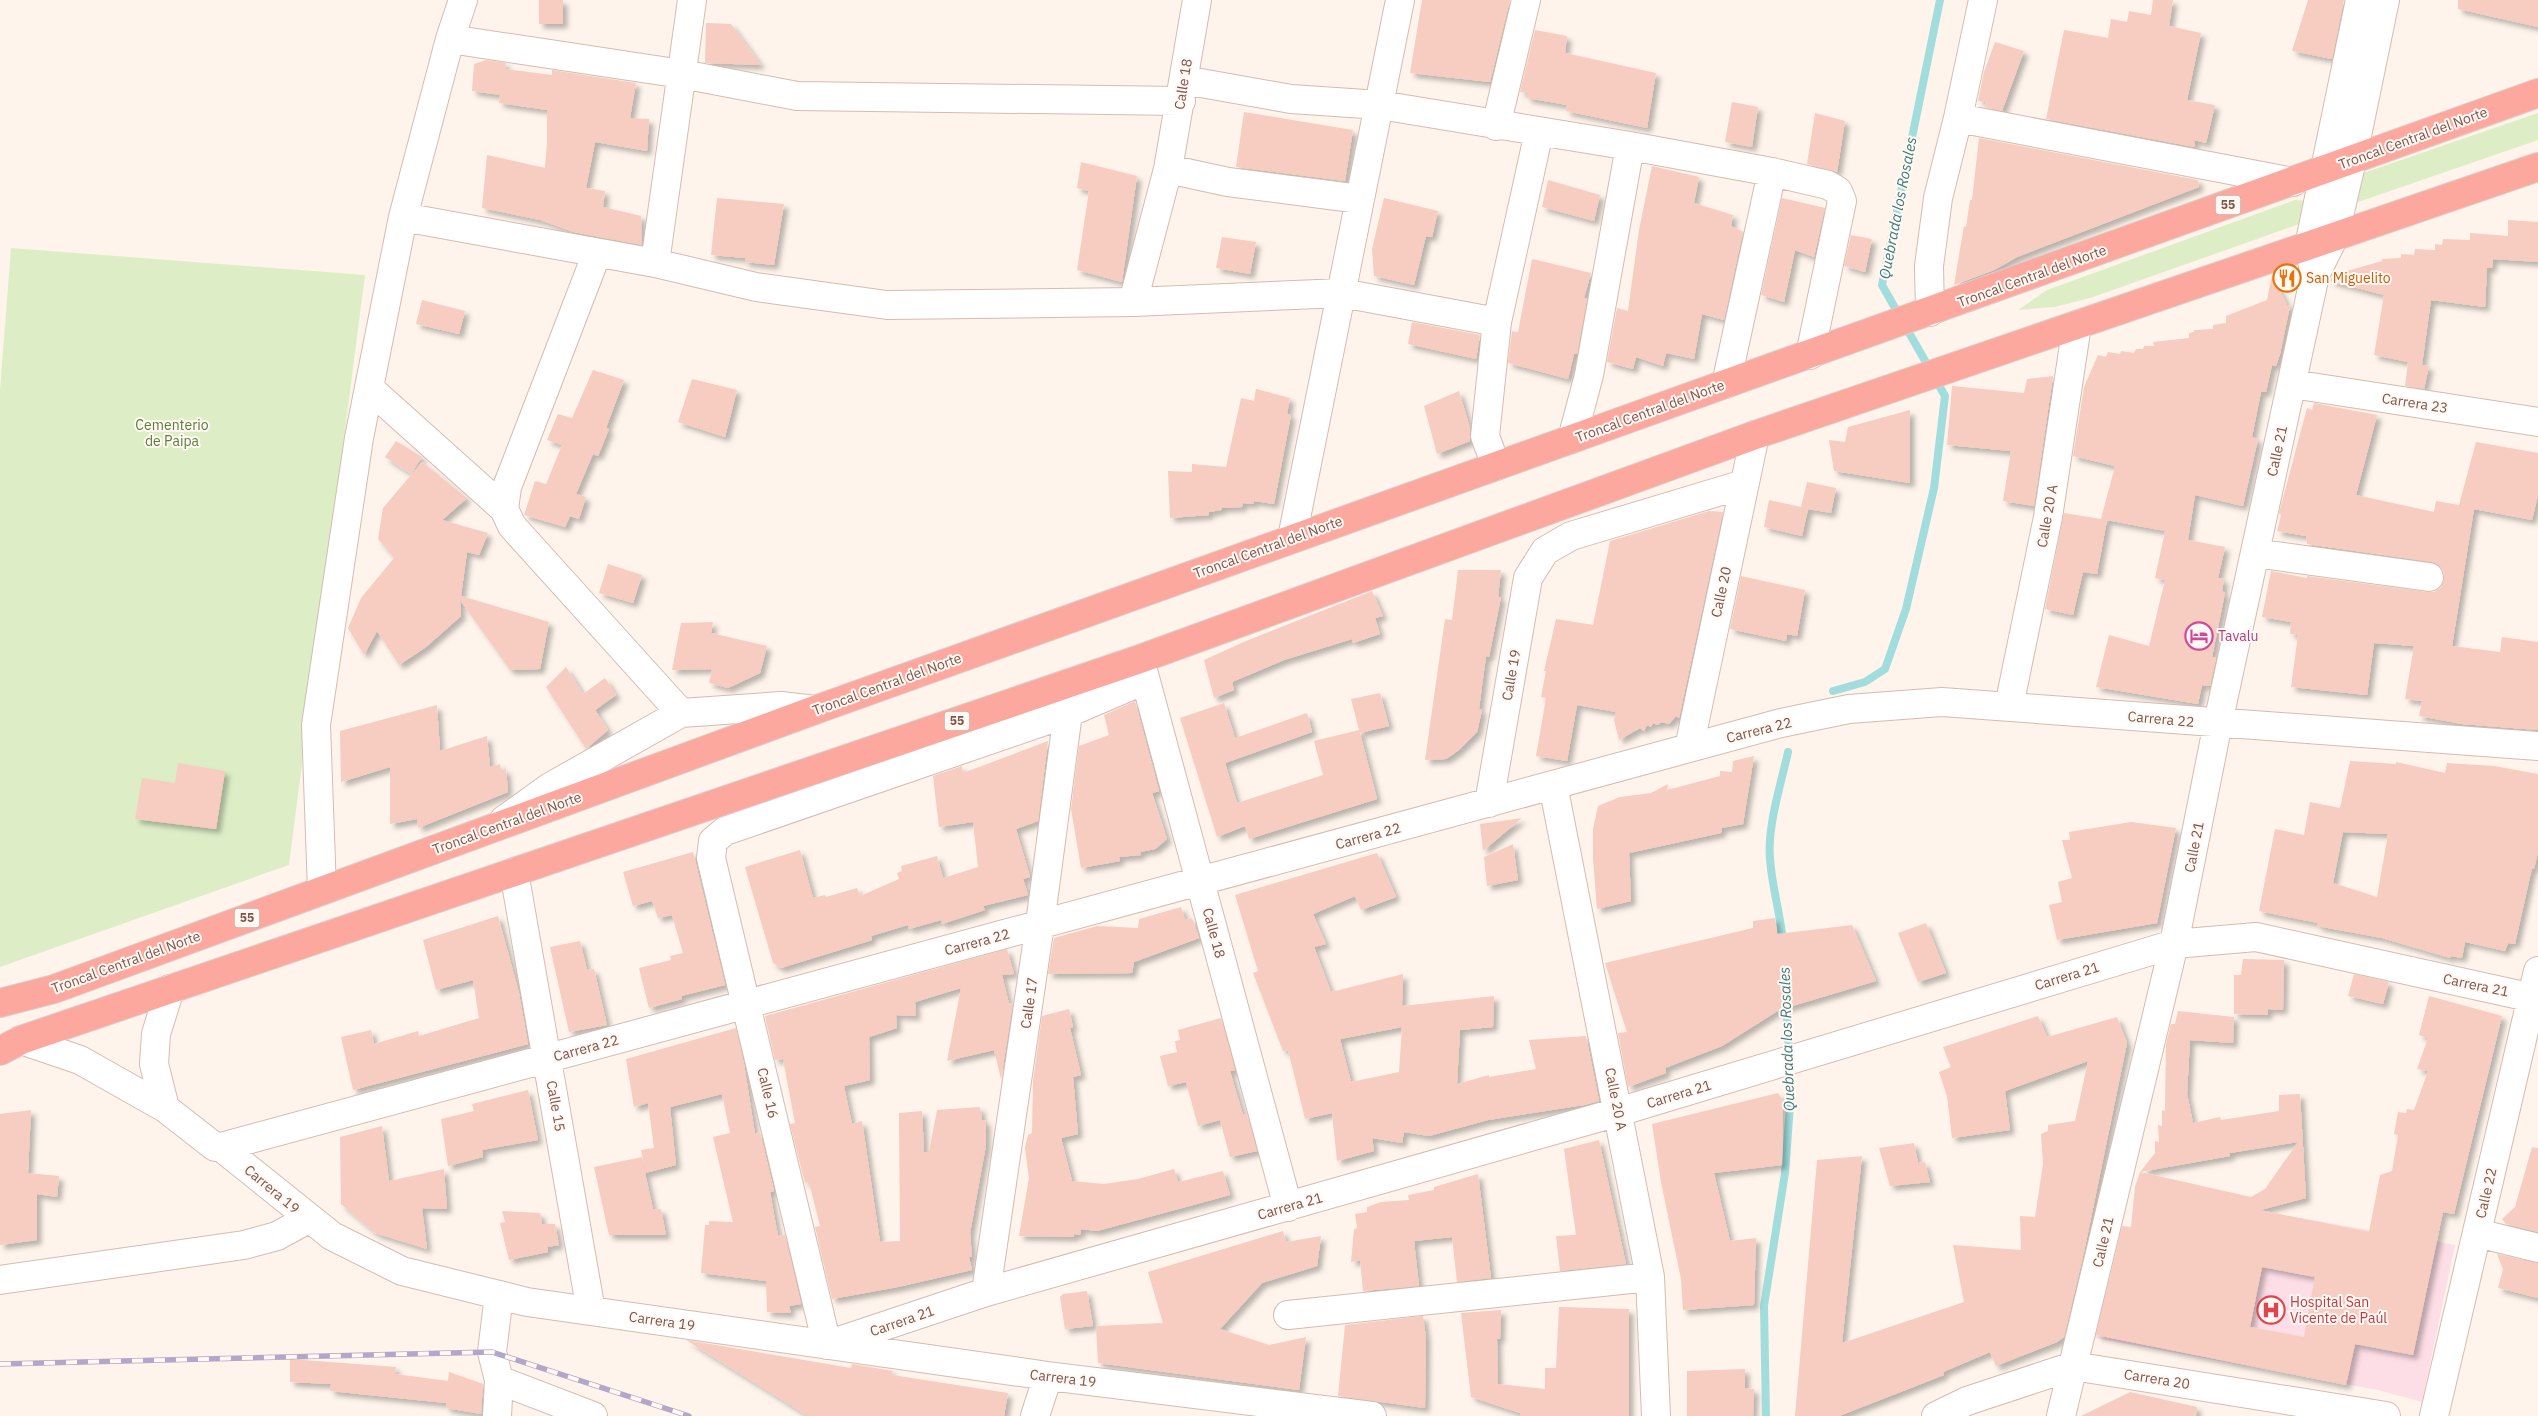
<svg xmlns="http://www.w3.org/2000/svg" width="2538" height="1416" font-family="'IBM Plex Sans',sans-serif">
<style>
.medical{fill:#fddde6}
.green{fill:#ddeec7}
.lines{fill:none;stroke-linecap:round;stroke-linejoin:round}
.stream{stroke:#a2dddd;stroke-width:8}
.building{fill:#f6cdc0;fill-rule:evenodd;filter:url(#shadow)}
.minor-casing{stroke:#d5bbb1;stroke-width:30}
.highway-casing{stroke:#dbcfcc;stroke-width:30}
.minor{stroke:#fff;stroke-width:28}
.highway{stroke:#fca89e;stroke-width:28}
.rail-casing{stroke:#b4a6cb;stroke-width:5.5}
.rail{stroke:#fff8f3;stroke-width:4;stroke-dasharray:11;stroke-linecap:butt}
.labels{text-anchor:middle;stroke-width:4;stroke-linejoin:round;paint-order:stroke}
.shield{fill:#fff8f3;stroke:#a4857d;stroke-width:1}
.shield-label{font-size:12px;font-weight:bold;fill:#7d544a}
.street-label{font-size:14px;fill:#7d544a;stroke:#fff8f3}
.food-label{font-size:14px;fill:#c56008;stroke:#fff8f3;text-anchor:start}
.park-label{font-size:14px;fill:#5a7d3e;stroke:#fff8f3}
.hotel-label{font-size:14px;fill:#b23c85;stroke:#fff8f3;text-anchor:start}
.health-label{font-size:14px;fill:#be3a42;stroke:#fff8f3;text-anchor:start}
.water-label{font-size:15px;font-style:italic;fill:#397a7b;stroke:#fff8f3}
</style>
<defs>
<filter id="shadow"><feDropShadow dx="4.5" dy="4.5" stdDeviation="2.5" flood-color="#0004"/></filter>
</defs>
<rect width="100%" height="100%" fill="#fef4eb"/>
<path class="medical" d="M2288,1216L2455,1245L2422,1402L2378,1390L2095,1338L2105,1280L2116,1282Z"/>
<path class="green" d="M2538,113V140L2338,209L2340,181Z
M2295,200L2310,201L2305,222L2093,297L2055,307L2018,310L2047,290Z
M11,248L365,275L289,865L0,967V390Z"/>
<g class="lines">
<path class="stream" d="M1833,691L1865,682L1885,669L1906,609L1934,488L1945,396L1882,285L1940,0
M1783,944C1781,915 1772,888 1770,859C1767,827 1781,784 1788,752
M1766,1416L1764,1306L1785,1173L1791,1092L1786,998"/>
</g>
<path class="building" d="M539,0H563V24H539Z
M1422,0H1510L1490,82L1410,73Z
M2153,0H2173L2169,26L2201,33L2187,100L2215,105L2206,143L2194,140L2195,147L2046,119L2064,30L2108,38L2111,19L2127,22L2129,11L2151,15Z
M2308,0H2344L2332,59L2292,51Z
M2458,0H2538V27L2458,9Z
M706,23L731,24L761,65L705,63Z
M1535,30L1567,36L1565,53L1656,73L1647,128L1566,111L1567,105L1527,98V93L1520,92Z
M1995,42L2024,51L2002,111L1985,107L1986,102L1978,101L1984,72Z
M486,60L506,63L505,69L552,75V70L636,83L630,118L649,119L647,151L595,142L586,188L605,191L603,207L641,216L642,245L574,232L540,220L482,208L487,155L545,168L547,143V110L499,103L500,95L472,91L474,64Z
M1732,102L1758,107L1752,147L1725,142Z
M1244,112L1353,130L1345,181L1236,167Z
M1815,113L1845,121L1837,172L1807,164Z
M1979,138L2198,180L2199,187L2017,257L1994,270L1954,285L1964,226L1966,227L1970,200H1972Z
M1081,162L1137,176L1122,282L1077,270L1089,191L1077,188Z
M1652,166L1699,177L1694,203L1733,215L1731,226L1743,232L1724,320L1702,314L1694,359L1666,353L1663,366L1636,357L1633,369L1607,362L1617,308L1628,311L1639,230Z
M1548,180L1600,195L1594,221L1542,207Z
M717,198L784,204L774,265L745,262V258L711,255Z
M1384,198L1438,211L1432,237L1426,236L1414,285L1374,276L1372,249Z
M1782,198L1825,208L1814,257L1795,250L1784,302L1761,295Z
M2508,220L2538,222V262L2493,259L2492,268H2487L2485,307L2431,300L2422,365L2429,366L2424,389L2405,386L2408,362L2374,355L2384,295L2330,281L2333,275L2382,261V259L2401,258V254L2414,255L2415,249L2435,250V244L2442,245L2443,239L2470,240V233L2508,236Z
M1851,235L1872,239L1865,272L1844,266Z
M1222,237L1256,242L1250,274L1216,268Z
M1532,259L1591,273L1584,298L1587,299L1577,354H1574L1568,379L1508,363L1512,331L1518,332Z
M2272,275L2287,305L2290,306L2280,354L2276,366L2272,365L2266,392H2261L2252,437L2258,439L2243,506L2195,495L2188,540L2225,547L2218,578L2224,579L2222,591L2225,593L2212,657L2216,658L2210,686L2202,685L2198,704L2096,687L2109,635L2149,646L2165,580L2155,578L2165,531L2101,519L2115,466L2073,456L2084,387L2098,355L2106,357L2108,352L2120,354L2121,351L2134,353L2136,349H2143L2144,346H2154L2153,342L2189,338V333L2194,332V330L2213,329V325L2226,323V316L2267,300Z
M422,300L465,311L459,334L416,324Z
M1412,322L1480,335L1476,359L1408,344Z
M593,370L624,380L606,428L609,429L598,456L593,454L576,494L586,497L579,519L570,516L565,527L524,515L535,481L546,484L562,445L547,440L558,414L572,418Z
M2053,376L2034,506L2003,501L2011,451L1947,445L1952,386L2024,393L2027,379Z
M692,379L737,390L725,437L678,422Z
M1256,389L1290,398L1287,414L1291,415L1274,504L1254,501L1253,504L1243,503L1242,507L1222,508L1221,510L1209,512V515L1170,518L1168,471L1192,472V464L1226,467L1241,398L1254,401Z
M1459,391L1470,428V441L1437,454L1424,406Z
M2314,403L2377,415L2356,495L2434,512L2436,501L2459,505L2476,442L2538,453V495L2532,520L2474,509L2452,646L2500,652L2502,637L2538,642V730L2462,724L2419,716L2422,701L2405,699L2414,646L2374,643L2367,695L2291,687L2298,635L2290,634L2291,622L2262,617L2271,571L2307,578V576L2427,592H2434L2441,587L2444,579V572L2439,565L2432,562L2307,544L2306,536L2277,531L2281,515L2279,513L2307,408L2312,410Z
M1910,410V483L1834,471L1829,440L1845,442L1848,427Z
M396,441L422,457L411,474L385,457Z
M422,462L467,498L442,520L488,533L479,555L467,552L461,596L549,622L540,669L510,670L460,600L461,616L426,647L399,665L377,631L364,655L348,628L361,598L394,558L378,539L383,508Z
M1807,482L1836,488L1831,513L1808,509L1802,536L1764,527L1769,500L1801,507Z
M1709,511L1723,512L1679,718L1676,716L1669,724L1661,722L1658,725L1653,723L1651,727L1647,725L1644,731L1640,728L1619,740L1614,720L1616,712L1577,705L1567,761L1536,756L1546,698L1541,697L1546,671H1544L1556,619L1593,625L1610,541Z
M2064,513L2107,520L2097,574L2083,572L2073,615L2045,609Z
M608,564L642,575L633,603L599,593Z
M1458,570H1501L1498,597H1501L1489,657L1486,656L1479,709L1482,710L1477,732L1459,750L1446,759L1425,760L1445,619L1452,620Z
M1741,576L1805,590L1797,636L1787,634L1786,641L1730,629Z
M1372,591L1383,616L1375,618L1380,634L1353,643L1352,639L1284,660L1232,682L1234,690L1214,698L1204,660L1246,641Z
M713,622L711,633L767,646L760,673L728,688L709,683L712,669L672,670L681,623Z
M566,667L583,694L605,678L616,695L595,710L608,730L586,749L546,687Z
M1380,693L1389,726L1360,733L1377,799L1249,839L1245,826L1217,837L1180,718L1224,703L1235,738L1307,713L1312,732L1225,763L1237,803L1323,775L1314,741L1359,730L1351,699Z
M1135,701L1159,791L1152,793L1167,839L1155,849L1140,852L1141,855L1119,857L1120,861L1081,868L1071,809L1079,746L1109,735L1104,715Z
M437,705L440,751L487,736L490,767L500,764L501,770L506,769L508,792L418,828L417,819L390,824V767L341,782L340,731Z
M1048,741L1038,821L1016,829L1030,877L1023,879L1028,895L983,906L985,910L942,924L941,920L909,929L908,925L871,936L872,940L781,968L773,963L745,867L800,850L813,898L825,895L826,897L857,888L860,896L899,879L897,873L902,871L901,866L937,856L943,878L978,867L973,822L939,827L933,776L962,766L963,773Z
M1754,756L1743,824L1722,828L1721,833L1629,853L1631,901L1597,909L1593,858V829L1598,806L1620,797L1651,793L1668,784L1667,790L1720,776V771L1732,772L1733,761Z
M2350,761L2396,764V762L2445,773L2447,763L2494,766L2538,774V852L2534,869L2532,868L2515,944L2508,943L2505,951L2465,942L2462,958L2451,956L2450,958L2382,938L2317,926L2318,923L2259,911L2275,829L2304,835L2310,802L2340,808ZM2343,832L2388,834L2377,897L2333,883Z
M178,763L225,771L216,829L135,819L142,778L175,783Z
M1522,818L1483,851L1480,824Z
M2131,822L2176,828L2157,923L2057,940L2049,905L2062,902L2058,882L2072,878L2062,840H2070L2069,832Z
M1513,844L1518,880L1487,886L1484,857Z
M693,852L725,985L681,996L682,999L649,1008L639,968L671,960L670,956L683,953L672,915L658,918L652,901L633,906L623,872Z
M1377,853L1396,897L1361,910L1355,896L1313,914L1326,944L1314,947L1331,992L1403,974L1402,1006L1494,996L1493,1027L1460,1030L1457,1084L1489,1075V1077L1536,1069L1529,1040L1586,1036L1599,1101L1584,1105L1488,1120L1429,1136L1404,1132L1402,1143L1372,1138L1374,1151L1337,1161L1332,1113L1305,1119L1288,1050L1283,1051L1253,973L1258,971L1235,895ZM1402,1027L1399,1072L1351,1082L1340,1039Z
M1181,907L1185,920L1192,918L1199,938L1134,962L1132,973L1048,974L1054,938L1097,926L1138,928L1139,919Z
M498,916L519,993L528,1044L353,1090L341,1037L371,1030L374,1044L418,1031L419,1036L479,1018L473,980L436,990L423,940Z
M1775,918L1777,934L1852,925L1876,981L1779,1010L1722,1046L1665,1068L1666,1073L1628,1087L1618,1033L1627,1032L1605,963L1753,928V921Z
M1926,923L1946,973L1918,982L1898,933Z
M580,941L587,970L594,969L607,1025L569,1032L550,947Z
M1007,949L1014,974L1002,975L1009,1004L1013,1003L1001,1079L994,1050L947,1061L961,988L915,1002L916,1016L896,1015L897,1028L869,1037L870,1080L844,1086L852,1124L862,1121L880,1242L900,1241L899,1113L922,1111L924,1152H929L937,1110L980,1107L982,1120L986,1121V1145L970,1233L972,1257H969L972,1270L898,1287L832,1299L815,1227L820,1226L809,1182L805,1183L790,1124L795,1123L783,1059L775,1060L765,1016Z
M2243,959L2284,960L2283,1010L2268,1009V1015L2234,1014V975H2241Z
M2354,974L2389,982L2383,1004L2348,996Z
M2429,996L2502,1016L2454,1214L2443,1212L2413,1355L2355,1344L2346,1385L2096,1335L2122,1226L2131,1227L2135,1187L2140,1172L2251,1197L2265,1189L2298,1142L2230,1153V1156L2140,1172L2155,1153V1141L2159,1142L2158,1125L2162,1126V1110L2165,1111L2166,1044L2171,1024H2175L2178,1011L2234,1017L2233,1043L2190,1040L2187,1094L2193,1123L2220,1117L2221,1120L2279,1111V1095L2300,1094L2306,1198L2260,1210L2369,1232L2380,1175L2392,1171L2398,1135L2394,1134L2398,1112L2406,1113L2407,1109L2414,1110L2428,1071L2417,1069L2428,1038L2419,1035ZM2262,1267L2315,1277L2304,1337L2250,1327Z
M1069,1009L1073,1027L1070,1028L1081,1075L1073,1077L1078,1134L1061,1138L1072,1181L1104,1184L1138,1179L1174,1169L1178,1182L1223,1171L1230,1195L1097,1231L1081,1229L1080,1235L1074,1234V1237L1019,1236L1029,1178L1025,1148L1028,1135L1032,1133L1033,1081L1042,1016Z
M2038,1016L2047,1037L2117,1017L2127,1043L2084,1252L2064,1337L2057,1342L1996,1366L1990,1352L1943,1372L1944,1375L1839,1416H1795L1817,1160L1862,1156L1842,1343L1964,1302L1953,1245L2021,1250L2020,1216L2035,1217L2043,1164L2041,1134L2048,1131V1125L2075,1121L2088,1061L2005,1091L2010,1130L1952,1138L1947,1096L1939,1072L1951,1067L1943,1047Z
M1221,1018L1235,1070L1230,1071L1243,1115L1247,1114L1257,1151L1230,1157L1220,1120L1198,1126L1186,1082L1168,1086L1160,1056L1177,1052L1175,1041L1180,1040L1178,1030Z
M736,1028L744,1064L755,1134L760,1132L774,1191L770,1192L778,1236L785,1235L801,1304L789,1306L791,1313L767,1312L766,1281L701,1273L705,1225H709V1221L733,1222L713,1137L730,1133L722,1094L670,1107L676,1165L645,1173L653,1209H661L666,1235H609L594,1167L642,1157L645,1170L641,1150L654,1148L648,1103L634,1107L626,1059Z
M528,1090L538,1140L482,1150L483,1157L448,1166L441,1119L474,1111L472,1104Z
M1778,1093L1783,1101L1782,1165L1714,1173L1730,1241L1756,1238L1754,1305L1683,1310L1681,1279L1661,1182L1652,1124Z
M31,1110L28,1173L59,1176L57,1197L37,1194V1240L0,1245V1114Z
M382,1126L389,1181L444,1169L447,1209L422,1208L427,1249L375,1233L341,1204L340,1137Z
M1599,1140L1626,1264L1560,1271L1556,1236L1576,1235L1564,1149Z
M1914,1143L1918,1163L1925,1162L1930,1182L1890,1186L1879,1148Z
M2532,1147L2538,1148V1232L2506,1224L2502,1219L2515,1207Z
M1478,1174L1491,1278L1457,1282L1452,1237L1414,1241L1419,1286L1363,1291L1360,1260L1351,1262L1354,1229L1357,1228L1355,1214L1367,1212V1207L1381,1202L1409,1200L1408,1195L1434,1190V1187Z
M502,1211L540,1213L542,1224H555L559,1245L547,1247L548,1252L509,1260L500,1223L505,1222Z
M1283,1231L1286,1242L1321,1236L1317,1266L1262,1283L1220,1329L1269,1345L1306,1337L1299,1390L1098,1363L1096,1326L1163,1323L1148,1272Z
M2497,1254L2538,1263V1298L2498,1288L2503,1269Z
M1087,1291L1093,1326L1065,1329L1060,1297L1063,1294Z
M1559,1307L1629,1309V1416H1520V1413L1471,1397L1461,1313L1501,1310L1500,1339H1497L1498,1384L1545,1389V1368H1556Z
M1423,1316L1426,1338L1425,1408L1338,1396L1345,1325Z
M686,1340L851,1368L852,1364L893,1371L892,1375L1008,1393L1004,1416H808Z
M290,1359L396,1367L395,1374L448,1381L449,1372L483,1384L481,1414L446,1408V1403L330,1391L331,1384L290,1382Z
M1745,1369V1388L1754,1389L1753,1416H1687V1371Z
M2130,1392L2197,1407L2196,1416H2081Z"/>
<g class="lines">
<g class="minor-casing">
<path id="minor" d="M450,39L682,74L797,96L1181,101
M1184,80L1291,99L1380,105L1630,146L1772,172L1828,185L1838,191L1842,201L1810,355
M1958,118L2293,182
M1496,126L1526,0
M1168,169L1228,182L1360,199
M403,217L655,263L756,287L887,305L1133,302L1342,293L1497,322
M655,263L692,0
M2313,266L2309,246L2360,0
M1133,302L1168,169L1197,0
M1930,312L1929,266L1938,198L1958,118L1983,0
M1726,384L1772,172
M2292,384L2538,422
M369,388L504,509L512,526L681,713
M1572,439L1589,375L1630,146
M1496,466L1485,436L1497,322L1539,132
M504,509L507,487L597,253
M1292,538L1400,0
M2255,553L2429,577
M1141,663L1288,1207
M1145,680L1068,713L725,831L713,841L711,858L827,1345L986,1292L1618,1112L2174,944L2256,937L2538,999
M2009,706L2048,517L2077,325
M1689,748L1755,435
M1553,785L1650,1277L1656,1416
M1489,803L1528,578L1545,551L1571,536L1744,484
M504,820L550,787L681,713L781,706L815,710
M514,872L591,1311
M322,890L316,725L359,438L403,217L450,39L463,0
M21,1040L80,1060L165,1108L215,1147H221L332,1236L402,1271L527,1302L1048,1376L1372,1416
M165,1108L154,1064L156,1034L170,989
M221,1147L1781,723L1849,709L1942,702L2538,746
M2477,1233L2538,1248
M0,1280L244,1245L277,1236L308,1219
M986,1292L1040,924L1068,713
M1288,1315L1650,1277
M499,1380L593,1416
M497,1416L499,1380L492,1352L499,1295
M1035,1416L1048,1376
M1936,1416L1967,1401L2073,1366L2386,1416
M2061,1416L2174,944L2218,723L2315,275L2334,237L2352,160L2385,0
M2434,1416L2538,971"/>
</g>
<g class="highway-casing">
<path id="highway" d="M0,1003L54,989L815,710L2538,93
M0,1051L21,1040L1140,659L1755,435L2538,167"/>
</g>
<use href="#minor" class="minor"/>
<use href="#highway" class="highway"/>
<g class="rail-casing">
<path id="rail" d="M0,1364L492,1352L689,1416"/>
</g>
<use href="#rail" class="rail"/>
</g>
<defs>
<g id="restaurant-ring" transform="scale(1.4375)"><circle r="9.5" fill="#fff8f3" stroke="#e8710a" stroke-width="1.5"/><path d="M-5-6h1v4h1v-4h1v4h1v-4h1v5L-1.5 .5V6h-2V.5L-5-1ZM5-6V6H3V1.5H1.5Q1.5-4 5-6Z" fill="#e8710a"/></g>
<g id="hotel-ring" transform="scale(1.4375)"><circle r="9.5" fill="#fff8f3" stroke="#d1479c" stroke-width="1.5"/><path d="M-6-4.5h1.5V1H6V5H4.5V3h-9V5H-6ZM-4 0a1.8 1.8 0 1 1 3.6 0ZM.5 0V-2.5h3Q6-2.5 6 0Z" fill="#d1479c"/></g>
<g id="hospital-ring" transform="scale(1.4375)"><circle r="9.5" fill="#fff8f3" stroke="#e0444e" stroke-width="1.5"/><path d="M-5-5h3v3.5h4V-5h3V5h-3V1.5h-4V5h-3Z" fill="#e0444e"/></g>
</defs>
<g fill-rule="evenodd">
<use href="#restaurant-ring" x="2287" y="278"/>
<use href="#hotel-ring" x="2199" y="636"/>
<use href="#hospital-ring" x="2271" y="1310"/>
</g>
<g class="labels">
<g class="shield">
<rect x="2215.5" y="195.5" width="25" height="19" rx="4"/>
<rect x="944.5" y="711.5" width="25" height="19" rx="4"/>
<rect x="234.5" y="908.5" width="25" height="19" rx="4"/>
</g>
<g class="shield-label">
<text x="2228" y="209">55</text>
<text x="957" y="725">55</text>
<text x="247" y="922">55</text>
</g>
<g class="street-label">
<text transform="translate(1183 84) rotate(-81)" y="5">Calle 18</text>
<text transform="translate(2413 138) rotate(-20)" y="5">Troncal Central del Norte</text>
<text transform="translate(2032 276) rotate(-20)" y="5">Troncal Central del Norte</text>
<text transform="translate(2415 403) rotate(9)" y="5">Carrera 23</text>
<text transform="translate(1650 411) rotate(-20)" y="5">Troncal Central del Norte</text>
<text transform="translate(2277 451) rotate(-78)" y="5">Calle 21</text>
<text transform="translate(2047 516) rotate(-80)" y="5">Calle 20 A</text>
<text transform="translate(1268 547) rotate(-20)" y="5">Troncal Central del Norte</text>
<text transform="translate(1721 592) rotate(-78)" y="5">Calle 20</text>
<text transform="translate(1511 675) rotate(-80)" y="5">Calle 19</text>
<text transform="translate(887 684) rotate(-20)" y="5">Troncal Central del Norte</text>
<text transform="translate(2161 719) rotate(5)" y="5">Carrera 22</text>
<text transform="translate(1759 730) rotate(-14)" y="5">Carrera 22</text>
<text transform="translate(507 823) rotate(-20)" y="5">Troncal Central del Norte</text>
<text transform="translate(1368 836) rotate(-15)" y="5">Carrera 22</text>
<text transform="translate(2194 847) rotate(-79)" y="5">Calle 21</text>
<text transform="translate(1214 933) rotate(75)" y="5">Calle 18</text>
<text transform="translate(977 942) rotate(-15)" y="5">Carrera 22</text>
<text transform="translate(126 962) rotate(-20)" y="5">Troncal Central del Norte</text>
<text transform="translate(2067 976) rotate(-17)" y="5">Carrera 21</text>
<text transform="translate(2476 985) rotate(12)" y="5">Carrera 21</text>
<text transform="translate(1029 1003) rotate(-82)" y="5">Calle 17</text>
<text transform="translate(586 1048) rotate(-15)" y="5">Carrera 22</text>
<text transform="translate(768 1093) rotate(77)" y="5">Calle 16</text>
<text transform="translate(1679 1094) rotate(-17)" y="5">Carrera 21</text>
<text transform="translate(1616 1099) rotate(79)" y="5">Calle 20 A</text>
<text transform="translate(556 1106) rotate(80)" y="5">Calle 15</text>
<text transform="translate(272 1189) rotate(40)" y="5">Carrera 19</text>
<text transform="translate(2486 1193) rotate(-77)" y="5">Calle 22</text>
<text transform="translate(1290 1206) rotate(-16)" y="5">Carrera 21</text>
<text transform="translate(2103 1242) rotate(-77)" y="5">Calle 21</text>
<text transform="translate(662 1321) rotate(8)" y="5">Carrera 19</text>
<text transform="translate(902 1321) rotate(-19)" y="5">Carrera 21</text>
<text transform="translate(1063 1378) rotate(7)" y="5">Carrera 19</text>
<text transform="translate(2157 1379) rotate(9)" y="5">Carrera 20</text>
</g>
<g class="food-label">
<text x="2306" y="283">San Miguelito</text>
</g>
<g class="park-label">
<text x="172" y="430">Cementerio<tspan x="172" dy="16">de Paipa</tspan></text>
</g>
<g class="hotel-label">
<text x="2218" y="641">Tavalu</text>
</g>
<g class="health-label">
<text x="2290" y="1307">Hospital San<tspan x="2290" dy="16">Vicente de Paúl</tspan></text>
</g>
<g class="water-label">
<text transform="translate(1898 208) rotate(-79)" y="5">Quebrada los Rosales</text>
<text transform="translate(1787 1039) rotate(-92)" y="5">Quebrada los Rosales</text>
</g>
</g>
</svg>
